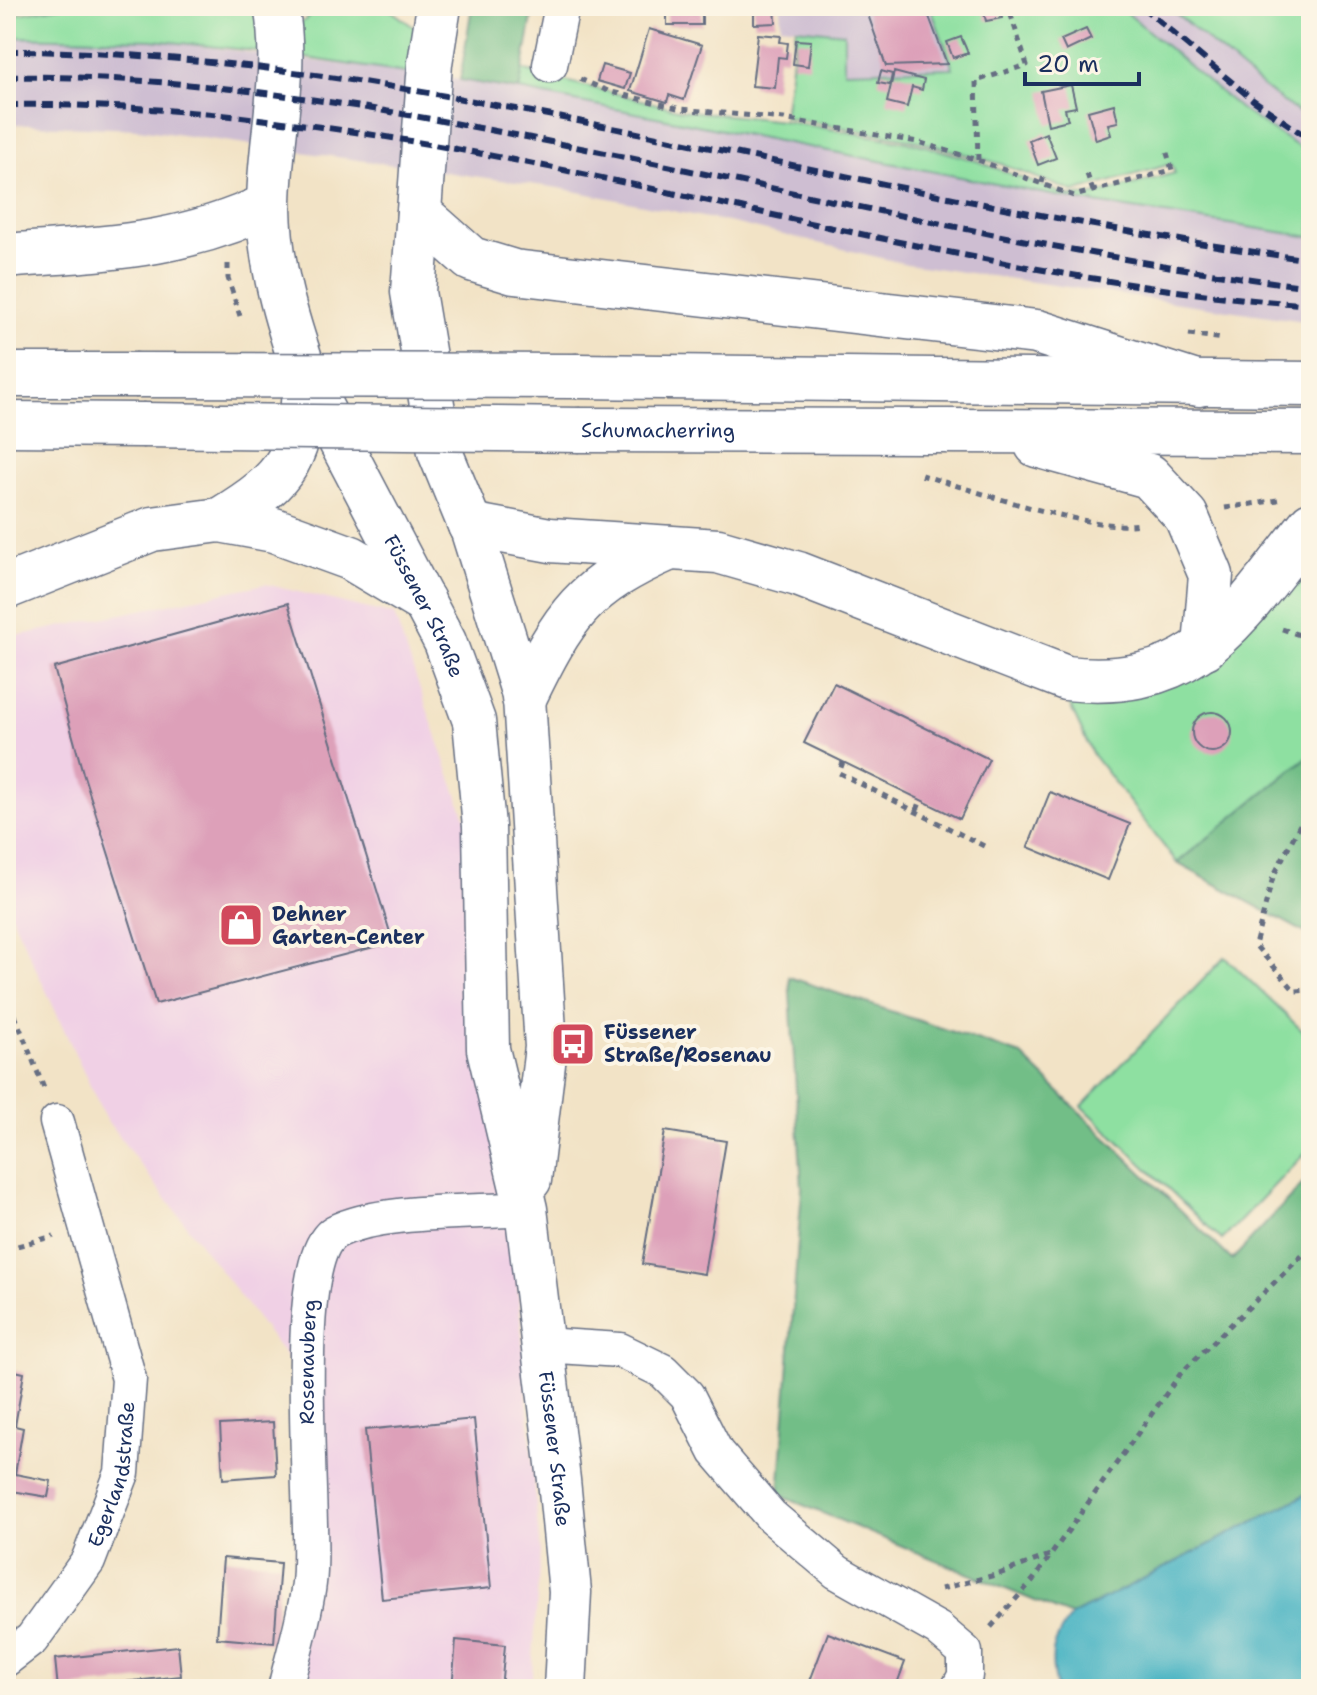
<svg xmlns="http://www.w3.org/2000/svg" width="1317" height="1695" font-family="'Shantell Sans',sans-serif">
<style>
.built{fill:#f0d0e5}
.industrial{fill:#cebed2}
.green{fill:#8ee0a1;stroke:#548880;stroke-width:2}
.forest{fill:#72be87;stroke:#467672;stroke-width:2}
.water{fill:#46b3c3;stroke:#307190;stroke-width:2}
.building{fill:#dda0b9}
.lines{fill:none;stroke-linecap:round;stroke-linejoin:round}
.minor-casing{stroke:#666e82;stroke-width:37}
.tertiary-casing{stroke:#666e82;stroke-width:45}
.secondary-casing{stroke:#666e82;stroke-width:47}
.primary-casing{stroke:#666e82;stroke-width:47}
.path{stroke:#666e82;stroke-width:5;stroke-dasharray:6 6;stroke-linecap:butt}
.minor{stroke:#fff;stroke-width:34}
.tertiary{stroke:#fff;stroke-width:42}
.secondary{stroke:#fff;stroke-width:44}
.primary{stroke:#fff;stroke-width:44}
.rail{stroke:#1b2f5e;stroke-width:6;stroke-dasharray:12 6;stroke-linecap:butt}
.primary-bridge-casing{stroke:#666e82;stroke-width:47;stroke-linecap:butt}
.primary-bridge{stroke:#fff;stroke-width:44}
.labels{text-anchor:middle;stroke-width:8;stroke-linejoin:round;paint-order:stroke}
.street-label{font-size:20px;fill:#1b2f5e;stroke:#fcf5e5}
.poi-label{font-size:20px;font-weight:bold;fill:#1b2f5e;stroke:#fcf5e5;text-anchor:start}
</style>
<rect width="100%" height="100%" fill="#fcf5e5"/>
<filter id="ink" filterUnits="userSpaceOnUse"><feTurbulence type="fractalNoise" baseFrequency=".0125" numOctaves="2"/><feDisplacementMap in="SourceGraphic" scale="16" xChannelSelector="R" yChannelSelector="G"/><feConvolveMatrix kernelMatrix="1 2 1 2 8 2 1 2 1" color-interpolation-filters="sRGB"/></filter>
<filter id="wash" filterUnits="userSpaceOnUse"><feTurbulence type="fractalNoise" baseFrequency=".006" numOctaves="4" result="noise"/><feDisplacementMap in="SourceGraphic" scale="32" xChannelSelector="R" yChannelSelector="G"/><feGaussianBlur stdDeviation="1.8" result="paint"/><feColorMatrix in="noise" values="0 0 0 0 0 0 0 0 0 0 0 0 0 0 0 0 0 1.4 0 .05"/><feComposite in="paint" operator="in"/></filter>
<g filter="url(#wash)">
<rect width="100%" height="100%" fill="#f2e3c6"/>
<path class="built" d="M265,584L394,615L468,826L511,1208L540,1552L531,1689H267L294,1602L299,1374L105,1118L6,904V638Z"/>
<path class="industrial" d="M780,6H930L954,68L844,71V33L781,26Z
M1119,6H1167L1263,87L1311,122V155L1240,109Z
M6,37L152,40L460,80L781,139L1082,201L1311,237V322L907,264L737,224L559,188L138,129L6,124Z"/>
<path class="green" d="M63,6H260L264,52L152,40L6,37V16Z
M322,6H385L423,34L419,75L299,57L301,23Z
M930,6H1119L1240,109L1311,155V237L1082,201L519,90L522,70L681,110L783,121L918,144L977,161L1069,196L1094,195L1175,173L1171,164L1074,192L1001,164L918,141L784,117L796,28L844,33V71L953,68Z
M1167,6H1311V122L1263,87Z
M1311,552V754L1177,863L1093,755L1064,693L1099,697Z
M1225,957L1311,1039V1147L1222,1240L1082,1106Z"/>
<path class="forest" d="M472,6H534L519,90L460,80Z
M1311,754V936L1177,863Z
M789,977L1021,1055L1232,1260L1311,1175V1492L1071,1616L779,1495L802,1188Z"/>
<path class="water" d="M1311,1492V1689H1056C1049,1657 1051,1642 1071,1616Z"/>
<g id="blocks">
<path class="building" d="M667,6H702V25H667Z
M754,6H775L776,23L754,24Z
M865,6H925L947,64L886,66Z
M982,6H999L1002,18L986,21Z
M649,29L702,45L684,100L669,95L667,102L630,91Z
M1086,29L1091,39L1066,51L1061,40Z
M758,34L781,36L780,42L788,43L786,58L778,57L775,88L752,86Z
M961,37L968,53L953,58L947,42Z
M796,40L811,41L808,66L793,64Z
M602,65L630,73L625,89L597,81Z
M881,71L892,74L890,85L878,83Z
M894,72L924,80L922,90L912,87L907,107L887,102Z
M1071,85L1076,107L1065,109L1068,120L1048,125L1041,91Z
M1114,104L1118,122L1108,124L1111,135L1096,140L1088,111Z
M1046,133L1056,158L1038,165L1029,140Z
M288,603L393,942L156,1004L83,773L54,668Z
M834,683L989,759L960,819L804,743Z
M1192 732a20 20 0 1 1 40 0a20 20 0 1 1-40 0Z
M1050,792L1130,824L1108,880L1028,847Z
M665,1131L726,1141L704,1274L642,1264Z
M6,1369L24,1373L15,1426L23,1428L15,1474L51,1481L48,1497L6,1490Z
M474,1419L491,1588L382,1599L365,1430Z
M273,1422L276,1475L223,1479L220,1425Z
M223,1558L280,1563L274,1643L217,1638Z
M828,1633L905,1662L895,1689H807Z
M456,1640L505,1645L501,1689H452Z
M178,1646L181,1676L58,1689L55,1659Z"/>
</g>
</g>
<g filter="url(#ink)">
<use href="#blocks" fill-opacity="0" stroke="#666e82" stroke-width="2"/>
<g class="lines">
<g class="minor-casing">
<g id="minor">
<path d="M550,65L562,6"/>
<path d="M542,1345L620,1350L663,1371L687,1395L716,1452L771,1516L837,1572L938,1629L965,1652V1676L958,1689"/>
<path id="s1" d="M6,1659L32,1639L88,1561L122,1473L129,1379L57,1122"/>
<path id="s2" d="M285,1689C293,1654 305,1618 309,1583C317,1524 286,1259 335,1232C379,1209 474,1213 526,1209"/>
</g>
</g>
<g class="tertiary-casing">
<g id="tertiary">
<path id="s3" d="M318,400L445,642L474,721L484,826L488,1049L526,1209L559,1480L570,1592L565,1689"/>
<path d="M470,525L524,698L546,1047L530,1180"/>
</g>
</g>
<g class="secondary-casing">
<path id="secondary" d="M276,6C289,72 269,141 269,207C270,266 286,319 305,374
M439,6L430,63L413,292L440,452L470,525"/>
</g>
<g class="primary-casing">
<g id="primary">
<path d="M419,213L471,259L514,272L1037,332L1199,384"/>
<path d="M6,256C104,248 178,248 269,205"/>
<path d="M6,375H135"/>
<path d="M577,376L1311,384"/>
<path d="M6,424L142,425"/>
<path id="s4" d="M580,430L1311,432"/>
<path d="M1037,445L1149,476L1186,516L1211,575L1205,647"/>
<path d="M220,520C291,477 301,457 305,374"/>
<path d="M470,525L550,540L718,551L798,574L1066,678C1200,692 1236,617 1311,524"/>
<path d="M6,587L152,529L220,520L274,530L351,558L423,601"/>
<path d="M524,698C564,615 583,586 670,548"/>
</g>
</g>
<path class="path" d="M6,12L47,6
M580,79L608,91L681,109L784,119L918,142L978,160L1074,196L1172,170L1167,153
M978,160L976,81L1027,65L1008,6
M1087,174L1093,191
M1042,183L1044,175
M228,264V278L240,316
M1189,334L1223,339
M921,475C971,489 1095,533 1140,524
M1225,508L1278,500
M1282,629L1311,639
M843,762L839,773L986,847
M1311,803L1273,877L1255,945L1295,991L1311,990
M917,810L921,800
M6,993L45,1091
M6,1249L54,1236
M941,1589L999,1574L1050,1555
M991,1627L1033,1580L1181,1373L1311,1247"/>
<use href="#minor" class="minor"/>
<use href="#tertiary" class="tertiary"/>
<use href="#secondary" class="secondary"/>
<use href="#primary" class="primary"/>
<path class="rail" d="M1141,6L1253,100L1311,140
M6,51C198,51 385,83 573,120C819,169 1063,226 1311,260
M6,77C194,74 382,108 566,145C814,195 1060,256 1311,287
M6,105C450,99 871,272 1311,305"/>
<g class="primary-bridge-casing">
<path id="primary-bridge" d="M135,375L577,376
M142,425L580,430"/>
</g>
<use href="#primary-bridge" class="primary-bridge"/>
</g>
</g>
<defs>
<g id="shop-square" transform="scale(2.3)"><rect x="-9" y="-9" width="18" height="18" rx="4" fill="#d1495b" stroke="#fcf5e5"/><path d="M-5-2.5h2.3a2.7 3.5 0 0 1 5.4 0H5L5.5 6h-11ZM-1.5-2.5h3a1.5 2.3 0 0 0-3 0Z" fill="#fff"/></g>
<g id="bus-square" transform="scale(2.3)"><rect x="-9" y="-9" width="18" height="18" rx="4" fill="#d1495b" stroke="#fcf5e5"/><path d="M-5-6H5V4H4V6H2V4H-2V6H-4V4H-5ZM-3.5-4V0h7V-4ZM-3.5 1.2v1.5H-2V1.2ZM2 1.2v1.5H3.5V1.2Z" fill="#fff"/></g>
</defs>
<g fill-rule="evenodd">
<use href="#shop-square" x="241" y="925"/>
<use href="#bus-square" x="573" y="1044"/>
</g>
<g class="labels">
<g class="street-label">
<text dy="7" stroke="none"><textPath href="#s4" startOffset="78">Schumacherring</textPath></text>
<text dy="7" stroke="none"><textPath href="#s3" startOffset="232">Füssener Straße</textPath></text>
<text dy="7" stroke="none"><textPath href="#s2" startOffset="330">Rosenauberg</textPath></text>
<text dy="7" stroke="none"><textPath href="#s3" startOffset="1092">Füssener Straße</textPath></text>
<text dy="7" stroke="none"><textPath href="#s1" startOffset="220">Egerlandstraße</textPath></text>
</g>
<g class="poi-label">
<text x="272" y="921">Dehner<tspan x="272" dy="23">Garten-Center</tspan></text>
<text x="604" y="1039">Füssener<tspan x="604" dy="23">Straße/Rosenau</tspan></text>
</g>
</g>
<rect width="1317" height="1695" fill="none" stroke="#fcf5e5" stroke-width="32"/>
<path d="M1025 72v12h114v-12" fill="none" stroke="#1b2f5e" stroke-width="4"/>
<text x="1037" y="72" font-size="24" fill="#1b2f5e" stroke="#fcf5e5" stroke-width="6" paint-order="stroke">20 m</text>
</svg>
